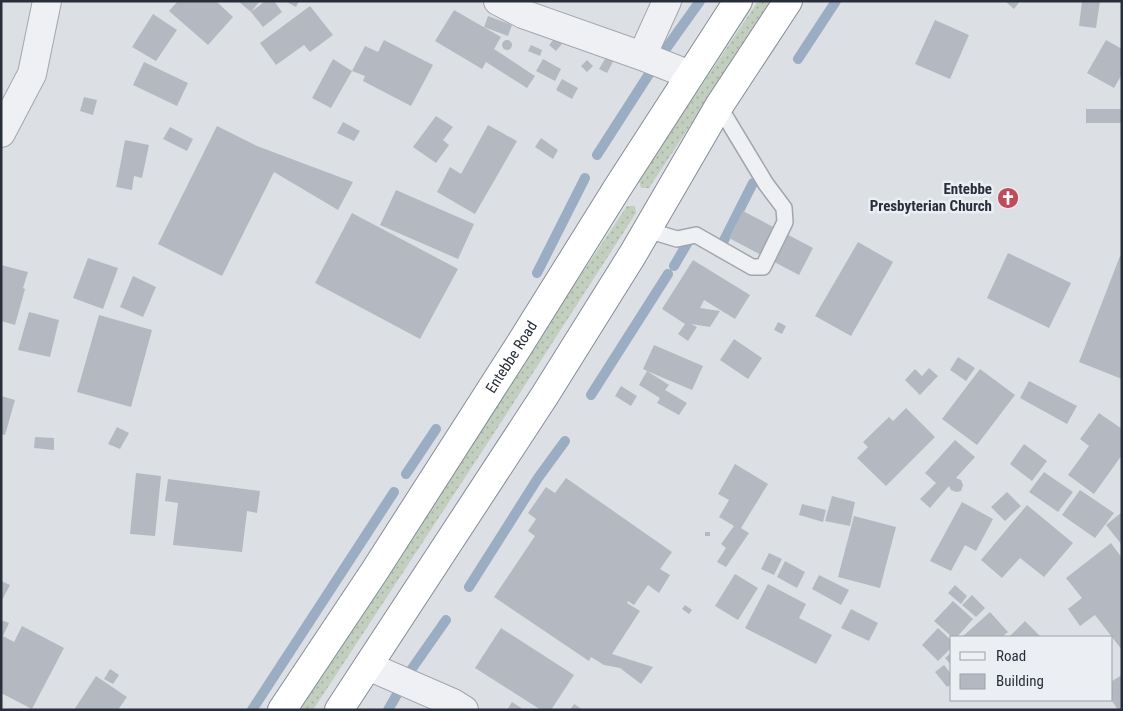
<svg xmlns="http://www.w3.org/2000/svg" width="1123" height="711" font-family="'Roboto Condensed',sans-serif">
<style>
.grass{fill:url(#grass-dots)}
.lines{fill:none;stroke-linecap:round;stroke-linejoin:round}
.stream{stroke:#9aadc2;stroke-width:10}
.building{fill:#b4b9c1}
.lane-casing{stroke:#a2a7ae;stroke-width:18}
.street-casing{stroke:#a2a7ae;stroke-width:30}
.highway-casing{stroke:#858d9a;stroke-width:30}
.lane{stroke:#eff0f4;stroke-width:15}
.street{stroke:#eff0f4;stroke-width:28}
.highway{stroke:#fff;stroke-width:28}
.labels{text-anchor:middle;stroke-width:5;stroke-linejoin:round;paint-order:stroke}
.poi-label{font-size:15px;font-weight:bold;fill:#282e3a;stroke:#ebeef3;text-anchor:end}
.street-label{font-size:15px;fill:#282e3a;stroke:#ebeef3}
</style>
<defs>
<pattern id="grass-dots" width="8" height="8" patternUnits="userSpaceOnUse" patternTransform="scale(1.25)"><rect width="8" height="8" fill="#c2cebe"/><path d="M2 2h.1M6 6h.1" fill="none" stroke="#a7b1a4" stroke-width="1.8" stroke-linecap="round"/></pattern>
</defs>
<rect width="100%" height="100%" fill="#dce0e5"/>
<path class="grass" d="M758,1H772L649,188H641L639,181L641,177Z
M627,206H635L636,213L498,427L313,710H296L546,327Z"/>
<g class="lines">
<path class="stream" d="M665,50L700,1
M798,59L836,1
M597,155L651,71
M718,252L753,183
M674,266L688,242
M537,273L585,178
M591,395L668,274
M406,474L436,429
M469,587L538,478L565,441
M252,710L394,492
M388,710L411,670L446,620"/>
</g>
<path class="building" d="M178,1H216L233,17L208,45L169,11Z
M238,1H260L251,12Z
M265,1H274L282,12L263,27L251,12Z
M285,1H299L296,7Z
M1005,1H1020L1014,9Z
M1082,1H1100L1096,28L1079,26Z
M310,6L333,35L310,52L304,45L276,65L260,43Z
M454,10L501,37L494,49L535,76L527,88L486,62L482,69L435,41Z
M153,14L177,30L156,61L132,47Z
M488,16L512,25L508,36L484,27Z
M935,20L969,35L950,79L915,64Z
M555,38L562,44L556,51L549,45Z
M384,40L433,65L411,106L363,81L365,76L352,71L331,108L312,98L333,59L352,71L365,46L378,52Z
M1106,40L1122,49V74L1114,88L1087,73Z
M502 45a5 5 0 1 1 10 0a5 5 0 1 1-10 0Z
M531,45L542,50L540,56L528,51Z
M609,52L616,56L607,73L599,69Z
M543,59L561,69L555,81L536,71Z
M587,60L593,66L587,72L581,66Z
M144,62L188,83L177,106L133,85Z
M562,79L578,88L572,99L556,90Z
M84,97L97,100L93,115L80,111Z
M1086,109H1122V123H1086Z
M436,116L453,127L443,140L449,145L436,163L413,147Z
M343,122L360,131L354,141L337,133Z
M488,125L517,141L475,214L437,192L450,167L461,174Z
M217,126L257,146L353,182L338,210L274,172L222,276L158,244Z
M170,127L193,139L187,151L163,139Z
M541,138L558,150L553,159L535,147Z
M125,140L149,145L142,178L134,176L132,190L116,187Z
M396,190L474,224L458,259L380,225Z
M743,211L813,248L799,275L729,238Z
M352,213L458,269L420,339L315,283Z
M858,242L893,262L851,336L815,316Z
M1008,253L1071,283L1049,328L987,298Z
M1120,256L1122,257V379L1079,362Z
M88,258L118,268L103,309L73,298Z
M693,260L750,295L735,319L704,300L700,308L720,311L710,327L691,324L697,327L688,341L678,334L685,324L662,309Z
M1,265L28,272L23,288L25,289L15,325L1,321Z
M133,276L156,287L143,317L120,307Z
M29,312L59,320L50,357L18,350Z
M99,315L152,330L131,407L77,392Z
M778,322L786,326L782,334L774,330Z
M734,339L762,358L748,379L720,360Z
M654,345L703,366L692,390L647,371L669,385L665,390L687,403L679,415L657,403L660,398L639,385L647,371L643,369Z
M958,357L975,368L966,381L950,370Z
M929,368L938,376L920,395L905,380L915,369L922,376Z
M980,369L1015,395L977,445L942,419Z
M1029,381L1077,406L1067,424L1020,398Z
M621,386L637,396L631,406L615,396Z
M1,396L15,400L5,435L1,434Z
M906,408L935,437L886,486L857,458L868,447L863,442L889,417L893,421Z
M1099,413L1122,429V455L1094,494L1068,475L1089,446L1080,439Z
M117,427L129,433L120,449L108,444Z
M35,437L54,438V450L34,448Z
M955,440L975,457L956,478L961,480L963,485L961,491L956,492L951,490L949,486L930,508L920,499L936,483L925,473Z
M1024,444L1047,461L1032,481L1010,464Z
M735,464L768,484L741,528L749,533L726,567L717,562L726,548L721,544L734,526L719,517L729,500L718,494Z
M1044,472L1073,492L1058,512L1029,492Z
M136,473L161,476L155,536L130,534Z
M566,478L672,552L660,569L670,575L659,593L648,585L634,605L628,601L627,603L640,611L612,654L653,667L641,684L620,668L604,665L591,657L589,661L494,597L535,536L528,531L536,519L528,513L546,487L555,493Z
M168,479L260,491L257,513L247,511L242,552L173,545L178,503L165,501Z
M1080,490L1114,513L1095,538L1062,515Z
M1007,492L1021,506L1005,521L991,507Z
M832,496L855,502L850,526L825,521Z
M962,502L993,519L976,551L965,545L951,571L930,561Z
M802,504L826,510L823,522L799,515Z
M1027,505L1073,543L1044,577L1020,558L1002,578L981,560Z
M1122,512V545L1106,525Z
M854,516L896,527L880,588L838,577Z
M705,532H710V536H705Z
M1111,543L1122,558V650L1095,615L1080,626L1068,609L1082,598L1066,578Z
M769,553L782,559L774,575L761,569Z
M785,561L805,572L797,588L777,577Z
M735,574L758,588L738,620L715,606Z
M819,575L849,590L841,605L812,589Z
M1,581L10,585L1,602Z
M768,584L806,604L799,618L832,635L816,664L745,628Z
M955,585L967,596L961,604L948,593Z
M972,595L985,608L976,617L962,605Z
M953,601L973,619L957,637H952L934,621Z
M685,605L692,610L689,614L682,609Z
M851,609L878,623L869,641L841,628Z
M990,612L1008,632L1002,637H962Z
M1,620L9,623L3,636L14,642L22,626L64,648L32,709L1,693Z
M1025,621L1041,637H1009Z
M501,628L574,675L551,710H541L475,668Z
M938,628L952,641V647L938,661L922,645Z
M952,652V666L945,658Z
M944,665L952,675V684L947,687L935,672Z
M110,669L119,675L113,684L104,679Z
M1122,675V710H1118L1112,701V681Z
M96,676L127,697L118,710H74Z
M512,702L524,710H507Z
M574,704L583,710H570Z"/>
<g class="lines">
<g class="lane-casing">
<path id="lane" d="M647,230L677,239L696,235L752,267H763L785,222L784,208L766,184L719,106"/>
</g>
<g class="street-casing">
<path id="street" d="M498,1L523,14L642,56L690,75
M642,56L667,1
M1,133L32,74L47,1
M368,666L453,703L464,710"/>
</g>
<g class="highway-casing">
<g id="highway">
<path id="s1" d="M282,710L374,572L520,344L618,187L738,1"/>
<path d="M339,710L545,395L633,254L719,106L788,1"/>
</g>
</g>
<use href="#lane" class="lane"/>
<use href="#street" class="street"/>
<use href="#highway" class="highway"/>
</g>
<defs>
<g id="church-disc" transform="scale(1.125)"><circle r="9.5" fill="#c04b5b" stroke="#ebeef3"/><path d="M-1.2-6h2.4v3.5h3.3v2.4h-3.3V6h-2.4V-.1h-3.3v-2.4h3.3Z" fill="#fff"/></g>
</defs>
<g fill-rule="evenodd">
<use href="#church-disc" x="1008" y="198"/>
</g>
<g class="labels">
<g class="poi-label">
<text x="992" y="194">Entebbe<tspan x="992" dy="17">Presbyterian Church</tspan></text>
</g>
<g class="street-label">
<text dy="5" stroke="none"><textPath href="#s1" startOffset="421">Entebbe Road</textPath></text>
</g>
</g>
<rect width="1123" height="711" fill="none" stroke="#282e3a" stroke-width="5"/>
<rect x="950" y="636" width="162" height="65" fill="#ebeef3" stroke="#9da1a9"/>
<rect x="960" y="652" width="25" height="8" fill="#eff0f4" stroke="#9da1a9"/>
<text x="996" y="661" font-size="15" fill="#282e3a">Road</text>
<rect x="960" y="674" width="25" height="15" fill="#b4b9c1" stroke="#9da1a9"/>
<text x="996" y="686" font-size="15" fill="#282e3a">Building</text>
</svg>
